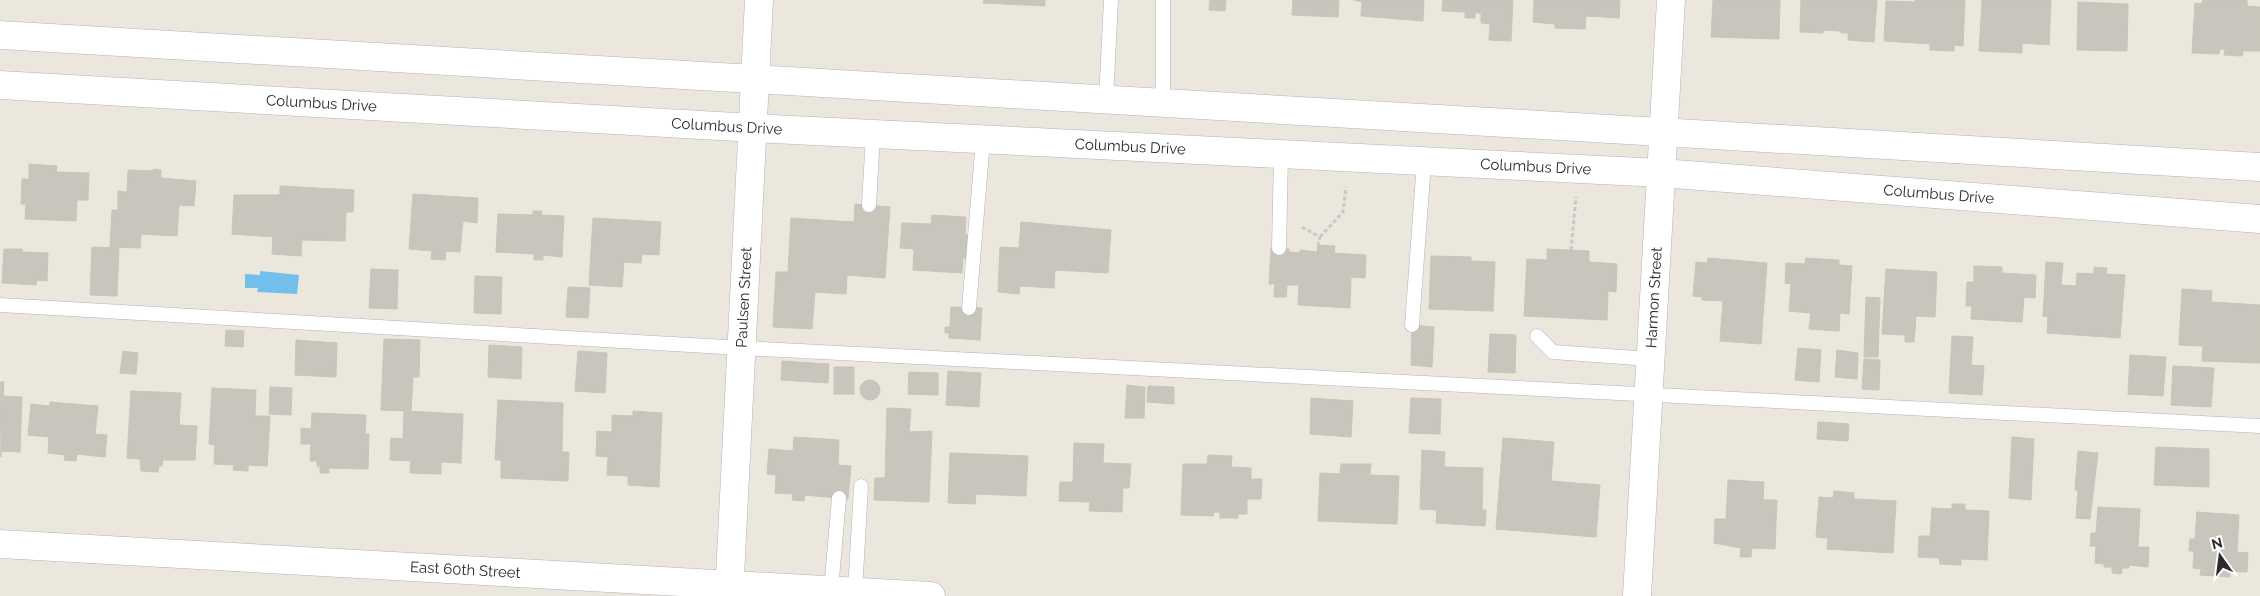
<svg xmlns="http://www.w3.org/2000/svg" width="2260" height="596" font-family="Raleway,sans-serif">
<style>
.water{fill:#73bfec}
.building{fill:#c8c5bc;stroke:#c8c4b7}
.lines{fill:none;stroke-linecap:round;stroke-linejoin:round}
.lane-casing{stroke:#b1b2be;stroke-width:15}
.street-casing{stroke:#b1b2be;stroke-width:29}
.secondary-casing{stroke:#b1b2be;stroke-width:29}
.path{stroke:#c8c8c8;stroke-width:3;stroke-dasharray:4 2.5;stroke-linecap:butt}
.lane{stroke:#fff;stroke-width:14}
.street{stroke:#fff;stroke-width:28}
.secondary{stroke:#fff;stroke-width:28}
.labels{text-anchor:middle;stroke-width:5;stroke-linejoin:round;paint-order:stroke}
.street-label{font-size:15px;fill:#2b2b2b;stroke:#fff}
</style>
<rect width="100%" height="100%" fill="#ece7dd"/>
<path class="water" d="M260,271L299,275L297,294L257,292L258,288H245V274L260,275Z"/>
<path class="building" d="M984,0H1045V6L983,3Z
M1210,0H1226L1225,11L1209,10Z
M1293,0H1339L1338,17L1292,15Z
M1354,0H1424L1423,21L1361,16L1362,2Z
M1443,0H1513L1511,41L1489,40L1490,24L1481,23V13H1475V18H1465V12L1442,11Z
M1534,0H1620L1619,18L1586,16L1585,29L1555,28V24L1533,22Z
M1713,0H1780L1779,39L1711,37Z
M1801,0H1877L1874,42L1848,40V33H1841L1840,31L1823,30V33L1800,32Z
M1915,0H1965L1963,46L1954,45V51L1930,50V44L1884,41L1886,1L1915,2Z
M1982,0H2051L2049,45L2022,43V53L1979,51Z
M2203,0H2247V6L2260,7V51H2243L2242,56L2224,55L2225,49H2220L2219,54L2192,53L2195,3L2202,4Z
M2078,2L2128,4L2127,51L2077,50Z
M29,164L57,166L56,172L89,173L88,200H77L76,221L25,219L26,204H21L22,179H29Z
M153,169L161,170V178L196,181L194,206L179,205L177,236L141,234L140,248L110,247L112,210H118V191L127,192L128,170L153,171Z
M280,186L354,190L353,212H346L345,241L302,240L301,256L272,254L273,237L232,234L234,195H280Z
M413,194L478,198L477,223L463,221L460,252L446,251L445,260L431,259L432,251L409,249Z
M855,204L890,207L885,278L847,275L846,294L815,292L812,329L773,327L776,272H788L791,218L854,222Z
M533,211H542L541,215L564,216L562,257L543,255V260H534V254L496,252L498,214L533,215Z
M932,215L966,217L965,235L971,236L970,259L963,258L962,273L913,270L914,249L900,248L902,223L931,224Z
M593,218L661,222L659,255L642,254L641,263L624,262L622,287L589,285Z
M1021,222L1111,230L1108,273L1055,270L1054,288L1020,286L1019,294L998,292L1000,247L1019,248Z
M1318,245L1335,246L1334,253L1366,255L1365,278L1351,277L1350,308L1298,305L1299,285H1287L1286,297H1274L1275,284H1269L1271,248L1289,249V252L1300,253V250L1317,252Z
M92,247L119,248L117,296L90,295Z
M4,249H22V252L48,253L47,281L37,280L36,285L2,283Z
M1547,249L1589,251V262L1617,264L1616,292L1608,291L1607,320L1524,316L1527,259L1547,260Z
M1431,256L1471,257V261L1495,262L1493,311L1429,309Z
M1708,258L1767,263L1761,344L1720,341L1723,301L1702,300V297L1693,296L1696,262L1707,263Z
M1806,258L1839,260V265L1852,266L1849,314L1840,313L1839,331L1809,329L1811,313L1789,311L1791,284L1785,283L1786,263L1805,264Z
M2046,262L2063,263L2061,285L2076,286L2077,273L2094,274V267L2107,268L2106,274L2125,275L2120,338L2047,333L2048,317L2043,316Z
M1974,266L2002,267V273L2036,275L2035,298L2024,297L2022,322L1971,319L1972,306H1966L1967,282H1974Z
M371,269L398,270L397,309L369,308Z
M1886,269L1937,272L1935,317L1916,316L1914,342H1905V335L1882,334Z
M475,276L502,277L501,314L474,313Z
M568,287L590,288L588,318L566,317Z
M2182,289L2212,291L2211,302L2260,305V363L2202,361L2203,346L2179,345Z
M1866,297L1880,298L1878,357H1864Z
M951,307L982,308L980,340L949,338V333H945V327H950Z
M1412,325L1434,327L1432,367L1411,365Z
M226,330L244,331L243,347L225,346Z
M1490,334L1516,335L1515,373L1488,372Z
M1952,336L1973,337L1971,365L1984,366L1982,395L1949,393Z
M384,339L420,340L419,377H413L411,411L381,410Z
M296,340L337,343L336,377L295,375Z
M489,345L522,347L521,379L488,377Z
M1798,348L1821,350L1819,382L1795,380Z
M1837,350L1858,353L1857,379L1835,377Z
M123,351L138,353L136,374L120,373Z
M578,351L607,353L605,393L575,391Z
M2130,355L2166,357L2163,396L2128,394Z
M1864,359L1880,360L1879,390L1862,389Z
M782,361L829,364L828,383L781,380Z
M2173,366L2214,368L2211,407L2171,405Z
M834,367H854V394H834Z
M948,371L981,373L979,407L946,405Z
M909,372L938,373V395L908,394Z
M860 390a10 10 0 1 1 20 0a10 10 0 1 1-20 0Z
M0,382H4L3,396L22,397L20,452L1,451V457Z
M1127,385L1145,387L1144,418H1125Z
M1148,386L1174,387V404L1147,402Z
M270,387L292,388L291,415L269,414Z
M212,388L256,390L255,416H270L267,466L248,465V471L233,470L234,465L214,464L215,445L209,444Z
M131,391L181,393L179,425L197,426L195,460H163L162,466H159L158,472L141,471L140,459L127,458Z
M1311,398L1353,401L1351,437L1310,434Z
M1411,398L1441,399L1440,434L1409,433Z
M498,400L563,403L562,452H569L568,481L501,478V460H495Z
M50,402L98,406L95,434L107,435L105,457L77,454L76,461L64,460L65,455L48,453L49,437L28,435L31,404L50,406Z
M887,408L911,409L909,432L932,431L929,502L874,500L875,478H885Z
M404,411L463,414L461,463L441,462V474L410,473L411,461L390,460L391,438L403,439Z
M633,411L662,413L659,487L628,485V476L607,475L608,457L596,456L597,431L612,432V415L633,416Z
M312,413L366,415L365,434H369L368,469L329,468V473H320V466H317V461H310L311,444H301V428L311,429Z
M1818,422L1849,424L1848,441L1817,439Z
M794,437L839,440L838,465L851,466L848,499L805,495L804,501L792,500L793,494L775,493L776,475L767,474L769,449L793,451Z
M2012,437L2034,439L2031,500L2009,498Z
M1503,438L1554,442L1551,481L1600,485L1596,537L1496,529Z
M1074,443L1104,444L1103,463L1131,464L1129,488H1123L1122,512L1089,511L1090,502L1059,501L1060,482H1073Z
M2156,447L2209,449V487L2154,485Z
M1422,450L1445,452L1444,467L1483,468L1482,510H1486L1485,526L1436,523L1437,510L1420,509Z
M2078,451L2098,453L2090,519L2076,518L2078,490H2075Z
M950,453L1028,456L1026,496L976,494L975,504L948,503Z
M1208,455L1232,456L1231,467L1251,468V479H1262L1261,499H1247V514H1238V518H1220V512H1214L1213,516L1181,515L1183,464H1207Z
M1341,464H1371L1370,475L1399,476L1397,524L1318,521L1320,473L1340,474Z
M1728,480L1764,482L1763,500H1777L1775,549L1752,548L1751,557H1740L1741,548L1714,543L1715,519H1726Z
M1834,491L1854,493V499L1896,501L1893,553L1827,549L1828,538L1816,537L1819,497L1833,498Z
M1952,504H1965V510L1989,511L1987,560L1961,559V565L1940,564L1939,558L1918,557L1919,536H1930L1932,508L1952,509Z
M2098,507L2140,509L2138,547H2149L2148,567L2129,565V568H2122L2121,574L2112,573V567H2104V564L2095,563L2096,546H2090L2091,533H2096Z
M2197,512L2239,515L2237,552L2248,553L2247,572L2230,571V577L2200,575L2201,569L2193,568L2194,551H2189L2190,539H2195Z"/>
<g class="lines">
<g class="lane-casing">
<path id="lane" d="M1106,100L1111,0
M1163,103V0
M869,205L873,134
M1279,248L1281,155
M0,305L742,348L2260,426
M969,308L983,140
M1412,325L1424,162
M1537,336L1553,352L1650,359
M831,590L839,498
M855,592L861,486"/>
</g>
<g class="street-casing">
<g id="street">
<path id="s1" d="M0,544L931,596"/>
<path id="s2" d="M1637,596L1671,0"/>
</g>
</g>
<g class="secondary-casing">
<g id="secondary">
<path d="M0,35L2260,167"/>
<path id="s3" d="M0,85L754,128L1661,173L2260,219"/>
<path id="s4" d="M729,596L759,0"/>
</g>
</g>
<path class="path" d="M1302,227L1320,237L1318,245
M1320,237L1343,212L1346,187
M1571,250L1576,197"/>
<use href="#lane" class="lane"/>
<use href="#street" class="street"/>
<use href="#secondary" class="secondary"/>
</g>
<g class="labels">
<g class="street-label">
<text dy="5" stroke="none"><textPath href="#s3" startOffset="322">Columbus Drive</textPath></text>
<text dy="5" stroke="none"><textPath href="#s3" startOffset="728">Columbus Drive</textPath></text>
<text dy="5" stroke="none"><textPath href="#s3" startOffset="1132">Columbus Drive</textPath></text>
<text dy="5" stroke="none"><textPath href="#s3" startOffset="1538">Columbus Drive</textPath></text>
<text dy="5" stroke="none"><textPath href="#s3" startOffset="1942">Columbus Drive</textPath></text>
<text dy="5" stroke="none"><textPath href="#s4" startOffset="299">Paulsen Street</textPath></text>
<text dy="5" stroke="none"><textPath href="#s2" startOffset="299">Harmon Street</textPath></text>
<text dy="5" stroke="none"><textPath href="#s1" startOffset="466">East 60th Street</textPath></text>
</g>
</g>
<g transform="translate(2220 556) rotate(346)" stroke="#ffffff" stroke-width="4" paint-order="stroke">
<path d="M0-4L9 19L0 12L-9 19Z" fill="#2b2b2b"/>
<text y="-8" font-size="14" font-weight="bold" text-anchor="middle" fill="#2b2b2b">N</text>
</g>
</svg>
